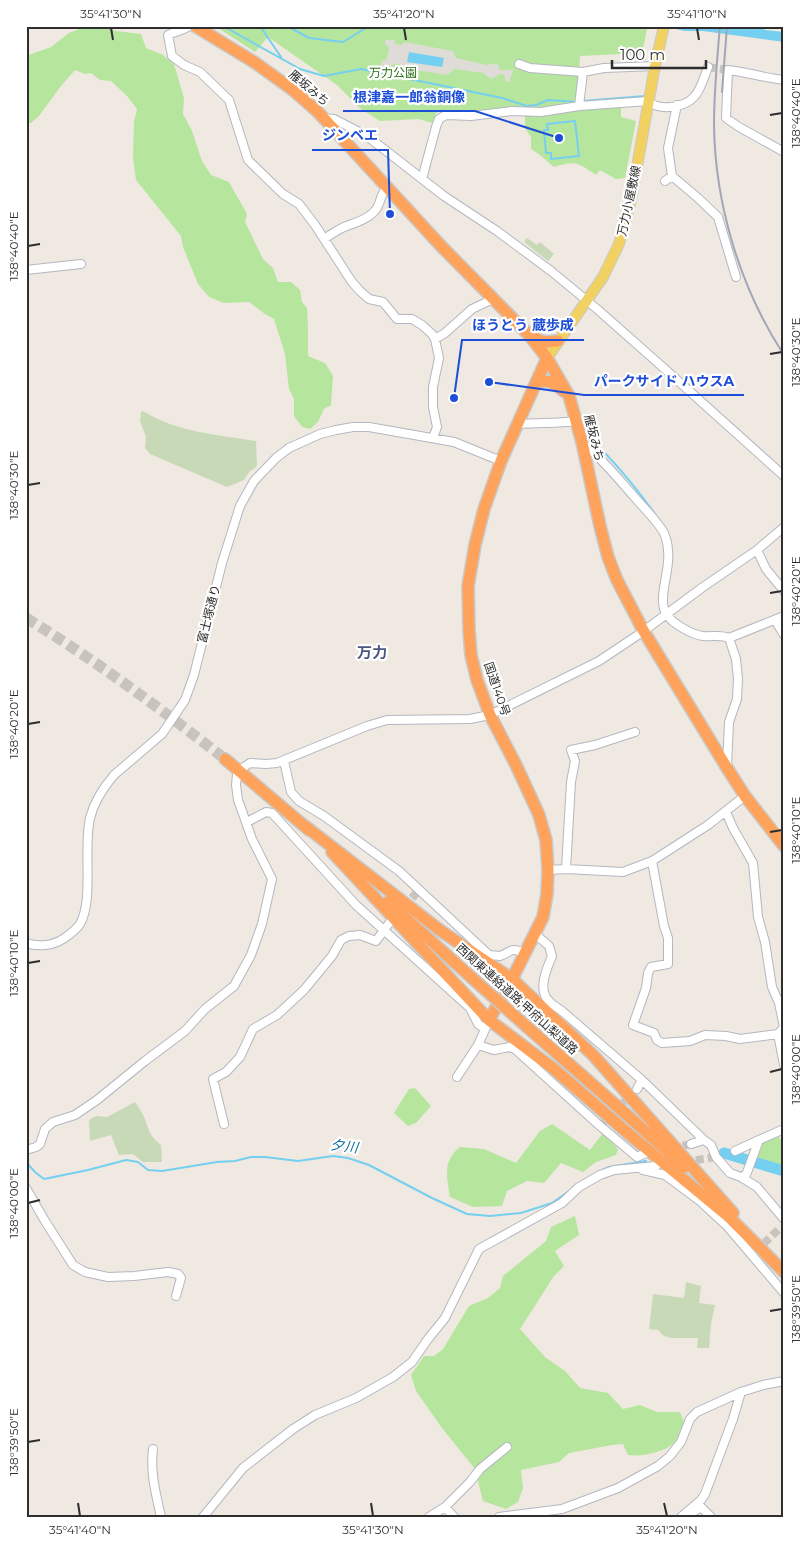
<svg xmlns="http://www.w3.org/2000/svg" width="810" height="1543" font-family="Montserrat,'Noto Sans JP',sans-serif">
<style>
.green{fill:#b6e59e}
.cemetery{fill:#c8d9b8}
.plaza{fill:#dfdcd8}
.water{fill:#75cff0}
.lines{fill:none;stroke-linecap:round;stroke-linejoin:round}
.stream{stroke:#75cff0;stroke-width:2}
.river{stroke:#75cff0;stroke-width:11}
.minor-tunnel{stroke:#c8c4bd;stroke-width:8;stroke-dasharray:8 4;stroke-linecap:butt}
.highway-tunnel{stroke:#c8c4bd;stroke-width:11;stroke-dasharray:11 5.5;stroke-linecap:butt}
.minor-casing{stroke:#b4b7c1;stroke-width:10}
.major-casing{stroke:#c9c9c9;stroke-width:12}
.highway-casing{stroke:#c9c9c9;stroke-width:14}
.minor{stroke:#fff;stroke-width:8}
.major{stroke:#f2d163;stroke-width:10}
.highway{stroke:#ffa35c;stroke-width:11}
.rail{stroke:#a3a6b8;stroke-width:2}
.highway-bridge-casing{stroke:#c9c9c9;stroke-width:14;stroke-linecap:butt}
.highway-bridge{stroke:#ffa35c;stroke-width:11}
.ticks{fill:none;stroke:#2e2e2e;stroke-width:2}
.labels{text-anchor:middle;stroke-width:4.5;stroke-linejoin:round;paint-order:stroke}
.park-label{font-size:12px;fill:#2c6e1b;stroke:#fff}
.street-label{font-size:12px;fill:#2e2e2e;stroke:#fff}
.water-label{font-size:14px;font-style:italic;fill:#0d6fa3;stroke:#fff}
.quarter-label{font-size:15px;font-weight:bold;fill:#4d5680;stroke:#fff}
.leader{fill:none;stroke:#1d4ed8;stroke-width:2}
.callout-dot{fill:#1d4ed8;stroke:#fff;stroke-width:2}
.callout-label{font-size:14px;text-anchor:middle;font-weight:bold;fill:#1d4ed8;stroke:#fff;stroke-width:4.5;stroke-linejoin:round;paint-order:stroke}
.neatline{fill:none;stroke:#2e2e2e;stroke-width:2}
.ticks-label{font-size:12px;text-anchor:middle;fill:#2e2e2e}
</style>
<rect width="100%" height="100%" fill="#efe9e1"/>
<path class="green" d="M88,26H102L116,31L141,34L146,48L163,55L174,64L184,98L183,114L192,131L202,161L211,175L229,182L247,214L245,222L263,259L273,268L278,282H291L300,290L302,302L307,308L308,329V356L325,363L333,376L331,405L324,409L318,422L310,429L302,427L294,416V399L289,389L285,354L274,319L265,314L249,302L224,303L209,297L198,284L183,247L181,236L136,180L133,157L134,122L137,109L127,96L111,81L100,80L91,73L85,74L75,70L61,86L39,116L31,123L26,122V56L51,47L69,33Z
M215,26H641L647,29L642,53L580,56L577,104L621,105V117L636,121L625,178L616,179L600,170L596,175C578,163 576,160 554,167C546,161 540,154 531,149V137L525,128V109L463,113L442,111L436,113L433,123L418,119L380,121L361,109L337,85L268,37L255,52Z
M415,1088L431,1106L416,1123L408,1126L394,1113L409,1089Z
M552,1124L590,1150L603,1133L618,1149L616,1155L596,1162L583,1172L561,1163L544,1183L527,1181L507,1191L502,1206L473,1207L450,1197C447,1177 442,1161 460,1147L484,1149L516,1163L540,1131Z
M775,1133L784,1143V1167L754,1156L759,1140Z
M575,1216L579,1235L555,1251L564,1266L554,1276L520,1329L545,1357L565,1371L580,1388L608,1393L623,1409L640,1405L657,1412H680L684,1422C681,1428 679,1435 676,1440C669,1452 640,1457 628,1455L623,1444L612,1445L569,1453L559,1462L521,1470L523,1488L518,1502L506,1509L483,1501L475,1469L442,1428L416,1391L411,1375L424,1356H434L443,1349L469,1306L488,1298L500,1288L503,1276L546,1241L551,1227Z"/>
<path class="cemetery" d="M527,238L537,245L540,242L554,254L548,261L524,242Z
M143,411C176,432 218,435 256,441L257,465L255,468L250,471L244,480L227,487L150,454L145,448L146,437L140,421L141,412Z
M135,1102C137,1106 140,1109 142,1113C150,1128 146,1133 161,1145L162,1162H143L133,1154L119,1155L111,1135L90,1141L89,1120L96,1116L107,1117Z
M686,1282L701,1286L699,1303L715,1305L711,1323L709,1348H697L698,1338H671L664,1336L658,1330L649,1329L653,1294L684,1298Z"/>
<path class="plaza" d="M385,40H395V44L402,45L404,42L453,51L456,58L486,65L497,63L500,70H513L509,82L505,81V75L500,74L491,79L483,73L455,69L447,75L403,68L400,64H393L390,69H380L382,61L387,59L389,48L385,44Z"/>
<path class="water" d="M662,26H721L728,28V26H761L765,30L784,32V42L703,31H685Z
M409,52L444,58L442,67L407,62Z"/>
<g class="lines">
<path class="stream" d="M223,26L300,69L324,76L361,69L502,98L527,106L536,105L548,100L578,102
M260,26L281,57
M287,26L309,38L343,42L369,26L396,28L406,26
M535,26H544
M583,101L645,96
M575,121L579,156L551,159V153H546L544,130H548L547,124Z
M594,442C617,464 636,488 655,514
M26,1162L35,1172L44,1179L88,1170L126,1160L138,1162L148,1170L162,1171L217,1162L235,1161L251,1157H265L298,1161L333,1156L348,1158L369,1165L432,1198L467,1214L490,1216L521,1213L552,1203L569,1191
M603,1170L609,1167L646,1161"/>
<path class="river" d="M724,1153L784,1171"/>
<path class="minor-tunnel" d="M708,67L728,70
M404,907L419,890
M603,1123L632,1094
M671,1148L691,1144
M684,1162L716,1157
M755,1252L781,1227"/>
<path class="highway-tunnel" d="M26,618C95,660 161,709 225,759"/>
<g class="minor-casing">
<path id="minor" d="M189,26C182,31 176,31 168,35L172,56L184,65L200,72L229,100L248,160L283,194L299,204L315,225L352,282L360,291L369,299L383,302L397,319H412L422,325L432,334L435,339L439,358L433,387V407L437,427L433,438
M519,64L530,68L583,72L604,68L655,66
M784,80C765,78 747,72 728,70L726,118L739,127L784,152
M579,106L583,72
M324,118L334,119L367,136L444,196L497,231L551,271L597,309L657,362L784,476
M672,176L668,148L677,105
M422,179L436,127L439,119L446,115L471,116L512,111L541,112L579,106L648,101C658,111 684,108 694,97C701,90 704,77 708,67
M665,181L672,176L698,198L718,217L736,277
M324,239C330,235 336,231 342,228C353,223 369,220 377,208C381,201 381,193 387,187
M26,270L81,264
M435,339L445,333L472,309L493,299
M518,424C538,422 557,424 576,421
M582,442C603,459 619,480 637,500C645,509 658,522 664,533C666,538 668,546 668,551C671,570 656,600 667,615C673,624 693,635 703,636C712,637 721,634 729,638L784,616
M757,550L766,569L784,591
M775,620L784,635
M284,761L291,792L299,801L324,816L399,871L489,955L500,956C514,951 508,947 525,953
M727,766L729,722L737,699L738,679L736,659L729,638
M244,767L250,763L266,764L277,763L367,726L387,720L470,719L490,715L599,661L641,633L703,587L757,550L784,527
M726,812L733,828L753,863L758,917L765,942L772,987L779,1003L784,1027L778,1034L784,1065
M247,822L266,812L272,813L356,905L470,1008L478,1024L485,1029
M652,861L664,926L668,938V964L651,967L648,973L646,988L633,1025L654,1033L657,1040L662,1043L690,1041L705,1035L726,1036L740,1039L778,1034
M566,869L571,782L575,761L571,750L595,745L635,732
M548,870L566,869L623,872L652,861L708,825L745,796
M534,933L549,946L552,956C547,968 537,990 549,1001C552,1005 558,1008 562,1011L642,1080L704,1140L711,1145L716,1157L730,1173L741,1177L757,1187L784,1219
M26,943C38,947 52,946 63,939C69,935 76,930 80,924C94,900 83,848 90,818C94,802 103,788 114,775L162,734L185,700L194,675L222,563L240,506L254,481L276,458L289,448L320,434L336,430L353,427H369L454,442L501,461
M478,1045L494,1050L510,1047L515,1049L600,1126L637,1157L646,1153
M457,1077L478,1045L487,1025
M637,1089L642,1080
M224,1124L213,1079L226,1072L240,1057L253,1029L277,1015L304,990L332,956L341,940L349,936L360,935L376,941L390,922
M691,1144L704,1140
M26,1150L36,1147L40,1144L45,1129L53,1122L75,1115L97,1100L145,1061L185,1031L205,1009L234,986L251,955L262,924L272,879L252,839L238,800L236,785L237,774
M735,1151L759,1140
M643,1170L665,1175L700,1201L727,1226L784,1293
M741,1177L746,1175L759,1140L784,1129
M26,1188L45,1221L73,1265L85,1272L108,1277L134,1276L168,1272L178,1274L181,1278L176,1296
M153,1449C150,1473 156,1494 161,1517
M445,1507L470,1482L480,1469L507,1447
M693,1512L701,1507L711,1517
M203,1517L243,1468L293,1429L315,1415L356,1398L393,1377L412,1362L428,1339L445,1318L479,1249L562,1203L579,1187L600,1175L614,1170L656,1166
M429,1517L445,1507L454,1517
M499,1517L562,1509L618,1488L658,1466L670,1456L681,1442L690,1419L697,1412L741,1392L763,1385L784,1381
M681,1517L701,1500L705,1494L733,1419L741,1392"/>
</g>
<g class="major-casing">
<path id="major" d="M547,358L603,277L619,244L631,200L655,66L664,26"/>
</g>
<g class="highway-casing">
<path id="highway" d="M195,26L254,62L293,90L318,112L441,246L529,335L547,358L569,396L582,442L600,526L608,557L617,580L643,630L727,768L745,796L784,846
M530,336L544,342L558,341
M536,383C549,378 555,384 565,392
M225,759L309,830
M305,826L441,931L512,979L593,1055L733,1213
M332,852L489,1020L554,1069L630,1135L729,1217L784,1272
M388,902L472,978
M489,1020L512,979L543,917L547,894L548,870L546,840L539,815L516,765L490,715L477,680L471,655L469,630L468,586L475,545L484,509L501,461L547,358
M526,1026L627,1115L685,1167"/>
</g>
<use href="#minor" class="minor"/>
<use href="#major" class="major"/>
<use href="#highway" class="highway"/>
<path class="rail" d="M720,26C717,59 714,92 714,125C715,204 740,288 784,355
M722,92L727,26"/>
<g class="highway-bridge-casing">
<path id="highway-bridge" d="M472,978L526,1026"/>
</g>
<use href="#highway-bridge" class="highway-bridge"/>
</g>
<path class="ticks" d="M111,28L113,40M404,28L406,40M697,28L699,40M770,115L782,113M28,246L40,244M770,354L782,352M28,485L40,483M770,593L782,591M28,724L40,722M770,832L782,830M28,963L40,961M770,1072L782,1069M28,1203L40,1200M770,1311L782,1309M28,1442L40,1440M78,1503L80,1516M371,1503L373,1516M664,1503L667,1516"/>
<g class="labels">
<g class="park-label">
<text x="393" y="77">万力公園</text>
</g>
<g class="street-label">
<text transform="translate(309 88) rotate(40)" y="4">雁坂みち</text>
<text transform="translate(629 201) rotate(-78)" y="4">万力小屋敷線</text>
<text transform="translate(594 438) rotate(76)" y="4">雁坂みち</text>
<text transform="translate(209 614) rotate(-76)" y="4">富士塚通り</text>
<text transform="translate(497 689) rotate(71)" y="4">国道140号</text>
<text transform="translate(517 999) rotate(42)" y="4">西関東連絡道路;甲府山梨道路</text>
</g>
<g class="water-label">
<text transform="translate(344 1146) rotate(7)" y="5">夕川</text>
</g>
<g class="quarter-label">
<text x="372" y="658">万力</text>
</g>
</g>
<path class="leader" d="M559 138L475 111H343M390 214L388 150H312M454 398L462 340H584M489 382L584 395H744"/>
<g class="callout-dot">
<circle cx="559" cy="138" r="5"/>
<circle cx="390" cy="214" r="5"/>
<circle cx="454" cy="398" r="5"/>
<circle cx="489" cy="382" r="5"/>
</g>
<g class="callout-label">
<text x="409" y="102">根津嘉一郎翁銅像</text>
<text x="350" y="140">ジンベエ</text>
<text x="523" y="330">ほうとう 蔵歩成</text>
<text x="664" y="386">パークサイド ハウスA</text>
</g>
<rect width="810" height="1543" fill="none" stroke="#ffffff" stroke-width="55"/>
<path d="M612 60v8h94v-8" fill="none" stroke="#2e2e2e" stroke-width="2.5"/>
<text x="620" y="60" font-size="15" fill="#2e2e2e" stroke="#ffffff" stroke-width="4" paint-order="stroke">100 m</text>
<rect x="28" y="28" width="754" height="1488" class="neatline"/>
<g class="ticks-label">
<text x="111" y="18">35°41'30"N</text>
<text x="404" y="18">35°41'20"N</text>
<text x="697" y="18">35°41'10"N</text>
<text transform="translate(796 113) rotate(-90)" y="4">138°40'40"E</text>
<text transform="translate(14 246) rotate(-90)" y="4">138°40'40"E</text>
<text transform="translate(796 352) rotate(-90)" y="4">138°40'30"E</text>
<text transform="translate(14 485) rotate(-90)" y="4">138°40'30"E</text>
<text transform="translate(796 591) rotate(-90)" y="4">138°40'20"E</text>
<text transform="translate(14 724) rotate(-90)" y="4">138°40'20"E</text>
<text transform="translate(796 830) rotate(-90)" y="4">138°40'10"E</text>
<text transform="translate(14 963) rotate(-90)" y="4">138°40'10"E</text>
<text transform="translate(796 1069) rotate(-90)" y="4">138°40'00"E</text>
<text transform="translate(14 1203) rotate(-90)" y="4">138°40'00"E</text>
<text transform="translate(796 1309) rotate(-90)" y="4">138°39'50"E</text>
<text transform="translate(14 1442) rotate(-90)" y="4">138°39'50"E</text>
<text x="80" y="1534">35°41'40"N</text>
<text x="373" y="1534">35°41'30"N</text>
<text x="667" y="1534">35°41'20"N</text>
</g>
</svg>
